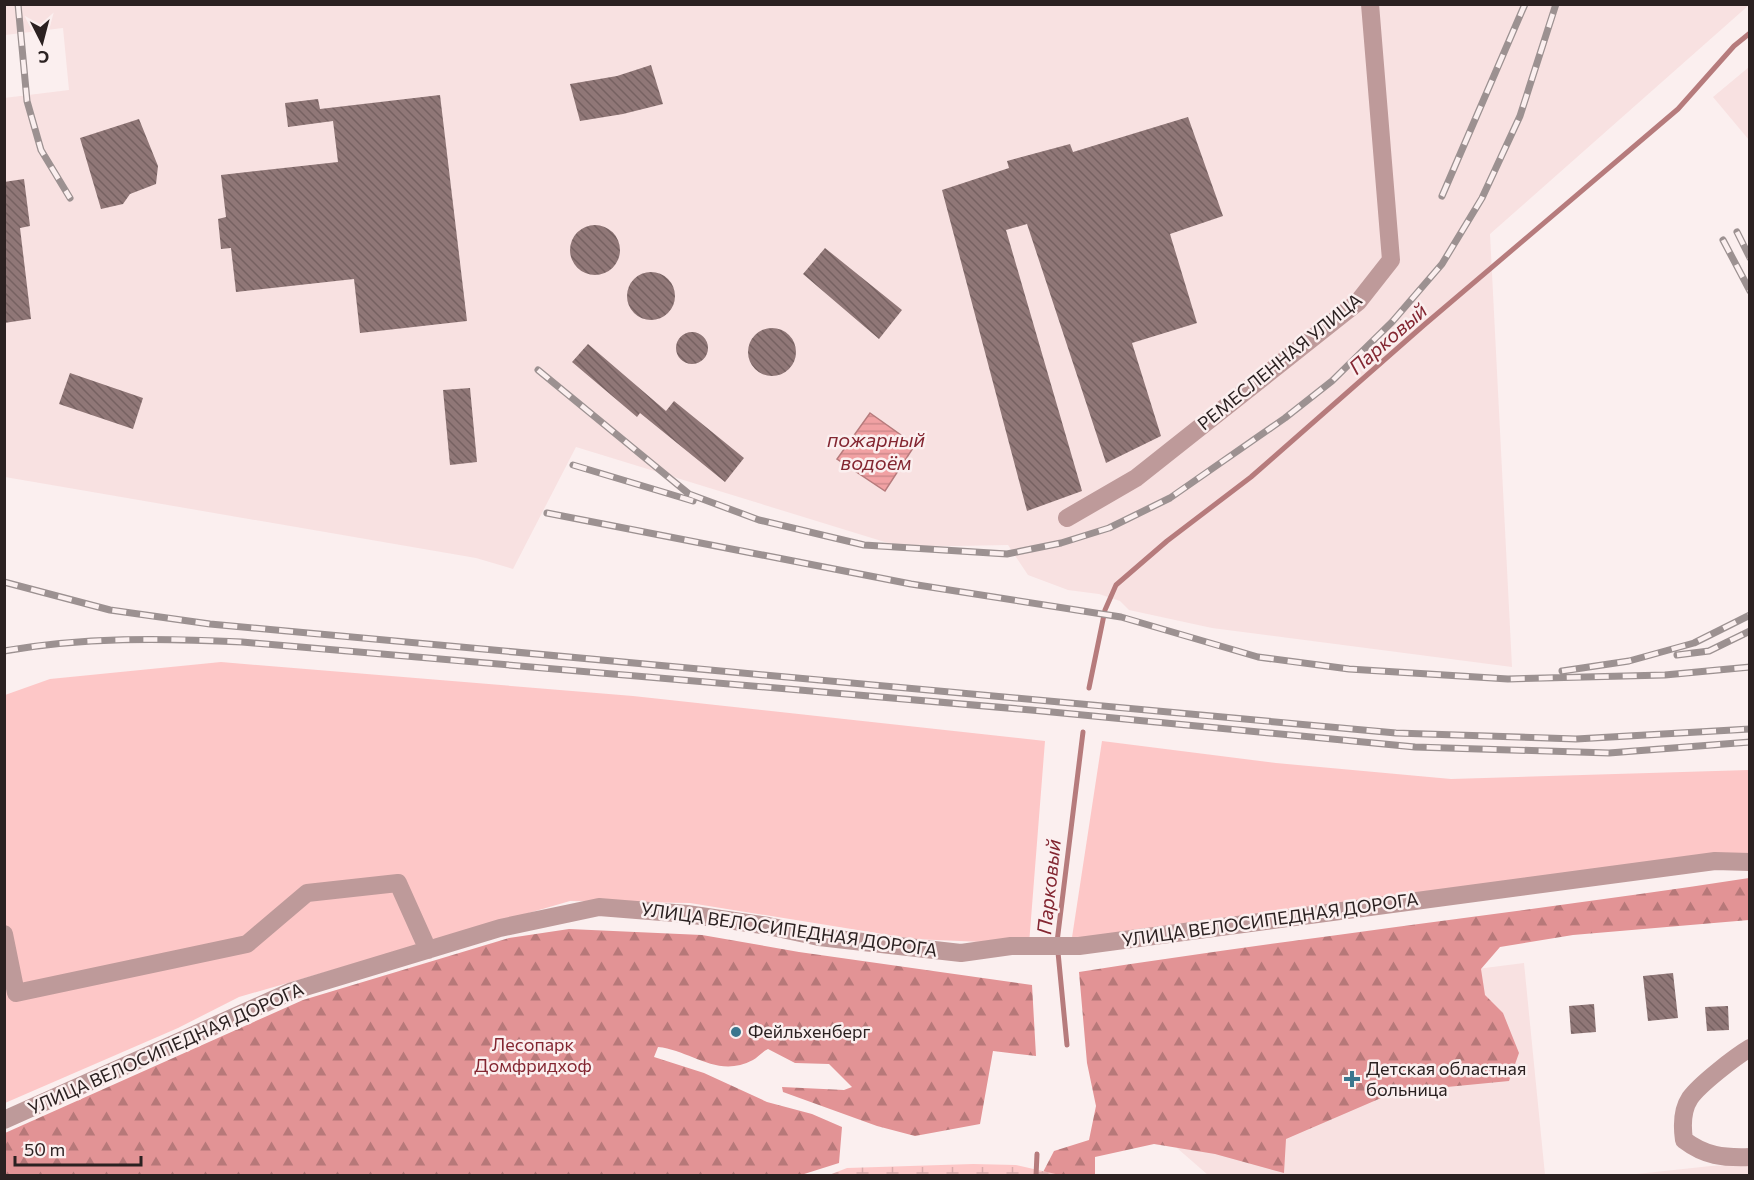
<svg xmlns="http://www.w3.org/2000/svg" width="1754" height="1180" font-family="Commissioner,sans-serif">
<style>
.built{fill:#f8e1e1}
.forest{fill:url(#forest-firs)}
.wetland{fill:url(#wetland-marsh)}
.garden{fill:#fdc7c7}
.water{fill:url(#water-rules);stroke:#b67b7c;stroke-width:1.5}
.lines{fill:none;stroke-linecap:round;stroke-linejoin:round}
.stream{stroke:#b67b7c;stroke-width:5}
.building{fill:url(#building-back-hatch)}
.minor{stroke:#be9a9a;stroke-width:18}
.rail-casing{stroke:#9c9191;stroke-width:7}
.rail{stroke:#fbefef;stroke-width:4.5;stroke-dasharray:14;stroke-linecap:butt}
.poi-dot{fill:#3b768e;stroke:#fbefef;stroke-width:2}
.labels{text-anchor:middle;stroke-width:5;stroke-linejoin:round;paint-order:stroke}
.street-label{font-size:18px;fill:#2b2121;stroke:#fbefef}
.poi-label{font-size:18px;fill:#2b2121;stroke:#fbefef;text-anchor:start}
.park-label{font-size:18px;fill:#832631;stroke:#fbefef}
.water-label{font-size:20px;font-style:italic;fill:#832631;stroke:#fbefef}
</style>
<defs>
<pattern id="forest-firs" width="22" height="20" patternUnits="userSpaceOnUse" patternTransform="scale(1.5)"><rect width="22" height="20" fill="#e29395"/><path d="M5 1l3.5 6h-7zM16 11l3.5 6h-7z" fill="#b77879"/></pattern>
<pattern id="wetland-marsh" width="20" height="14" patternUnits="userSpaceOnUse" patternTransform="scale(1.5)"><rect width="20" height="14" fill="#fdc7c7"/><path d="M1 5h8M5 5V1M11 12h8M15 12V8" fill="none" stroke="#d9abab"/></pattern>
<pattern id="water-rules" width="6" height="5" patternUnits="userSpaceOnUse" patternTransform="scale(1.5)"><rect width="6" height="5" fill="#f1a1a3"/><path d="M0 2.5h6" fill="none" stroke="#cf8a8c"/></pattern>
<pattern id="building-back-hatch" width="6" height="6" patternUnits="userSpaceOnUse" patternTransform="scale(1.5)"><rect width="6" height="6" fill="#907777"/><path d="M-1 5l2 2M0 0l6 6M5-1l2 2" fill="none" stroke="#766161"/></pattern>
</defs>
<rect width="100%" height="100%" fill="#fbefef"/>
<path class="built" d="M5,5H1749L1490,234L1512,667L1212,628L1129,610L1120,601L1099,594L1068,590L1028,575L1008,545L901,547L576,447L513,569L476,558L5,477L4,98L69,90L63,28L5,35Z
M1749,67V140L1713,97Z
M1524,963L1545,1175H1208L1177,1148L1161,1009Z
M1749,1164V1175L1618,1176L1711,1166Z"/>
<path class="forest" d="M1749,878V920L1573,935L1500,947L1481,969L1485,995L1503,1013L1519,1053L1509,1081L1395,1092L1286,1139L1284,1173L1215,1154L1154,1144L1095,1157V1175L1041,1176L1054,1151L1089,1140L1096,1106L1087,1063L1079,972C1302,937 1526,912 1749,878Z
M569,929L702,935L799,952L1032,985L1036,1056L993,1051L980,1124L915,1136L877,1126L783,1092L782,1087L844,1090L852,1087L829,1064L795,1063L768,1049C762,1052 758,1057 753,1060C717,1079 691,1050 658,1047L654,1057L704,1073L767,1102L812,1114L842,1127L839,1163L801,1175H5V1133L303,1000L509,938Z"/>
<path class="wetland" d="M973,1164L1016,1165L1060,1175H829L847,1168Z"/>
<path class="garden" d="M221,662L633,696L1045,741L1029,944L913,939L690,903L570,901L239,997L178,1028L5,1103V695L50,679Z
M1102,741L1276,763L1451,779L1749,770V854L1071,944Z"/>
<path class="water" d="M870,413L915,445L885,491L837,459Z"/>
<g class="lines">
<path class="stream" d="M1089,688L1105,610L1116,585L1167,541L1251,477L1424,325L1678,109L1734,46L1750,33
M1067,1045L1057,942L1083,732
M1036,1176L1037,1154"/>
</g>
<path class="building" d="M651,65L663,104L623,114L580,121L570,84L617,76Z
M440,95L467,321L360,333L354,279L236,292L231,248L221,249L218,219L226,217L221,175L338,162L333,121L288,127L285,103L318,99L320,109Z
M1188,117L1223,216L1170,234L1197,323L1132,343L1161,436L1106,463L1027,224L1006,230L1082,491L1027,511L942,190L1009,168L1007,161L1070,144L1073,152Z
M139,119L158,166L156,184L130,194L123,204L101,209L80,138Z
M24,179L30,226L20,228L31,319L4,323V182Z
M570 250a25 25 0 1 1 50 0a25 25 0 1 1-50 0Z
M825,248L902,310L879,339L803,274Z
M627 296a24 24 0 1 1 48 0a24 24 0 1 1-48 0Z
M748 352a24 24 0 1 1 48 0a24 24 0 1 1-48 0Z
M676 348a16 16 0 1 1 32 0a16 16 0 1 1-32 0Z
M588,344L666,411L674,401L744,458L725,482L640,413L637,417L572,362Z
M70,373L143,398L133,429L59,404Z
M470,388L477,462L450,465L443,390Z
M1673,973L1678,1018L1648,1021L1643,976Z
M1594,1004L1596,1032L1571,1034L1569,1006Z
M1728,1006L1729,1030L1707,1031L1705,1007Z"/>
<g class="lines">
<path class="minor" d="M1067,518L1136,478L1358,302L1391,260L1370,4
M4,934L16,993L247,944L307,893L398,883L428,950
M1750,1048C1735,1057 1700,1084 1690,1098C1682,1110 1682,1126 1684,1140C1705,1156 1723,1158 1750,1157
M4,1120L292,991L500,928L599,907L687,914L768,926L819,937L961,953L1011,946H1079L1715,861L1750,862"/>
<g class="rail-casing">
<path id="rail" d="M18,4L27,101L41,150L70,198
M1442,196L1525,4
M1737,232L1750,258
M1723,240L1750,291
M538,370L689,494L759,520L864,545L1007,554L1061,543L1109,528L1170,498L1285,418L1332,381L1392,322L1442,264L1482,198L1520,116L1556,4
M573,465L693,501
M547,513L911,584L1121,617L1258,657L1349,669L1508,679L1665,675L1750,667
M4,582L110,610L210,624L1396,733L1576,739L1750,729
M4,651C83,637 163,638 242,642L1031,710L1415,747L1609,753L1750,742
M1677,655L1709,651L1750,631
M1562,671L1629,661L1694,643L1750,615"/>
</g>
<use href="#rail" class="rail"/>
</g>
<g class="poi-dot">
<circle cx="736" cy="1032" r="6"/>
<path d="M1349 1070h6v6h6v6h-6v6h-6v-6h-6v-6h6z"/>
</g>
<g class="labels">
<g class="street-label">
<text transform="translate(1280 362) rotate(-39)" y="6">РЕМЕСЛЕННАЯ УЛИЦА</text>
<text transform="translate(1270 920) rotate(-8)" y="6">УЛИЦА ВЕЛОСИПЕДНАЯ ДОРОГА</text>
<text transform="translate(789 930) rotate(8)" y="6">УЛИЦА ВЕЛОСИПЕДНАЯ ДОРОГА</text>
<text transform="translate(166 1049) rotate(-24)" y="6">УЛИЦА ВЕЛОСИПЕДНАЯ ДОРОГА</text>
</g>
<g class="poi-label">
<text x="748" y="1038">Фейльхенберг</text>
<text x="1366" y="1075">Детская областная<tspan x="1366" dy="21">больница</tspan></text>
</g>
<g class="park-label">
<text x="533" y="1051">Лесопарк<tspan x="533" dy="21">Домфридхоф</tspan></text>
</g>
<g class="water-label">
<text transform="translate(1388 339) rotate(-41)" y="7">Парковый</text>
<text x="876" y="447">пожарный<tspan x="876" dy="23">водоём</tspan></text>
<text transform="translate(1049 887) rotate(-84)" y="7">Парковый</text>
</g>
</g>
<rect width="1754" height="1180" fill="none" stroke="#2b2121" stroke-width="12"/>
<g transform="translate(42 42) rotate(174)" stroke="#fbefef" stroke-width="4.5" paint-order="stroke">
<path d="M0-4.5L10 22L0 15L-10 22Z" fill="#2b2121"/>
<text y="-9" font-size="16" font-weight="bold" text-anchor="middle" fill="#2b2121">С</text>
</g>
<path d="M15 1156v9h126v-9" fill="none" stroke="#2b2121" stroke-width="3"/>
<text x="24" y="1156" font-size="18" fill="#2b2121" stroke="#fbefef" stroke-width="4.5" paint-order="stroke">50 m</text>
</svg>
